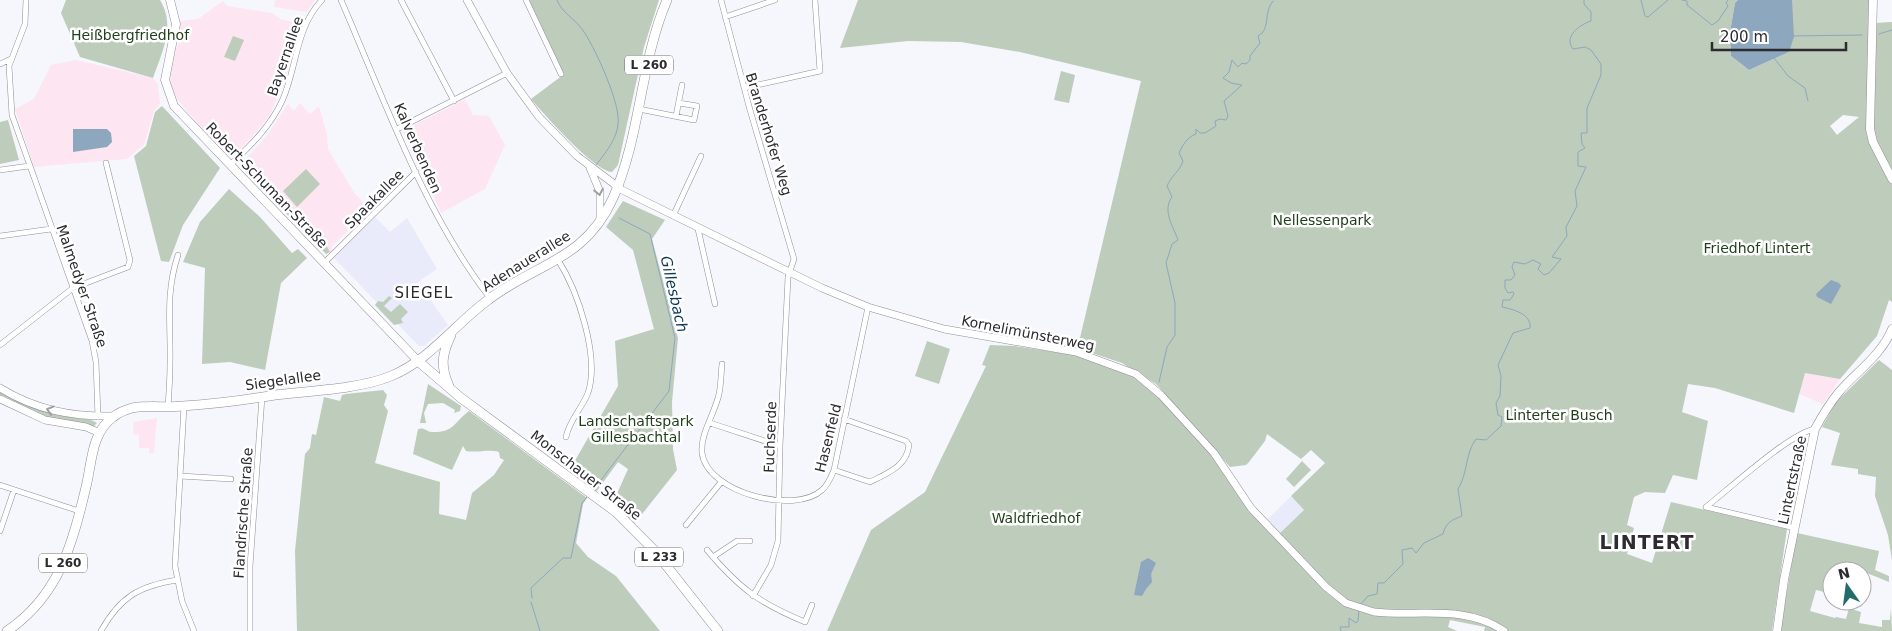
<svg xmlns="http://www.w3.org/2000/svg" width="1892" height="631" font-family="'DejaVu Sans',sans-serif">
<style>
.built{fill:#eaebfa}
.education{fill:#fde6f2}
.green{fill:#beccbb;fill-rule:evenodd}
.water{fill:#8da7be}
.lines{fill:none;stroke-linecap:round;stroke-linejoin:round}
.stream{stroke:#8da7be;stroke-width:1}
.minor-casing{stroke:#8e8e99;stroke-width:6}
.tertiary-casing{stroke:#8e8e99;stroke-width:8}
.secondary-casing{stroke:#8e8e99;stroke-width:9}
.primary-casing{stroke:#8e8e99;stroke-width:10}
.minor{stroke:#fff;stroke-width:5}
.tertiary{stroke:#fff;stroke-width:7}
.secondary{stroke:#fff;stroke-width:8}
.primary{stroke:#fff;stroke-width:9}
.oneway{stroke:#a0a0a2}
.labels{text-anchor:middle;stroke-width:5;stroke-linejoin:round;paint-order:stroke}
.shield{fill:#fff;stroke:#6b6b6e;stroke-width:1}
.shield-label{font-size:12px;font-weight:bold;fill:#2b2b30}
.park-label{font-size:14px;fill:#20401a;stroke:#fff}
.street-label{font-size:14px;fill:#2b2b30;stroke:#fff}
.neighbourhood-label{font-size:15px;letter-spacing:1px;fill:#2b2b30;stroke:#fff}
.water-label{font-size:15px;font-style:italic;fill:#0e3859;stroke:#fff}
.district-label{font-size:19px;font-weight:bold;letter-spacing:1px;fill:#2b2b30;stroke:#fff}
</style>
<rect width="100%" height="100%" fill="#f6f6fd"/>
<path class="built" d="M375,217L390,232L407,218L437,269L418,282L448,325L424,346H419L333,257Z
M1291,496L1304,510L1279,534L1266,521Z"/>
<path class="education" d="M275,0H315L307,12L274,7Z
M223,1L227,6L272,13L282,20L302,23L290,65L270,115L253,136L232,157L210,138L177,99L171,86L170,73L179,40L180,21L198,19Z
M76,60L153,78L158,84L160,104L154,111L144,145L127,159L34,167L15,109L34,99L51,65Z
M465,99L473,115L489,116L505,145L485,189L441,213L403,131Z
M300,103L310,114L319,106L327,134L328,149L355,194L370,209L331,247L333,250L327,254L239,166L265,138L288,104L294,111Z
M1805,372L1840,379L1823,404L1799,394Z
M157,418L154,453H149V448H139V435L133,434L134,422Z"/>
<path class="green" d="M66,0H160C176,26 162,52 153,78L80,57L61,13Z
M529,0H659L644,47L618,165L612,172C594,171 544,114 531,99L563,75Z
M858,0H1738L1735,3L1730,32L1731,56L1749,70L1789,52L1792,0H1875L1874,23L1892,22V302L1889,300L1877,336L1840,379L1805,373L1794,413L1715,388L1688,384L1682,412L1708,421L1697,480L1673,475L1665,493L1645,492L1634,497L1627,525L1634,528L1627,554L1652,563L1671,502L1787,529L1772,631H1484L1485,627L1450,620L1448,627L1457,631H827L871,530L925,492L986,366L982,365L990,345L1014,346L1082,356L1134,375L1148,385L1211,452L1257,519L1329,593L1343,598L1332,589L1279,534L1304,510L1291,496L1325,463L1311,450L1301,459L1267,434L1265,441L1249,462L1246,465L1230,467L1156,384L1122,363L1083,350L1084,343L1079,342L1141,81L1020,52L961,42L908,41L840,48ZM1843,115L1859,117L1837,135L1830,126Z
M233,36L244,40L235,61L224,57Z
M1061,71L1075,75L1069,103L1054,100Z
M162,106L220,168L183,225L169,262L161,261L134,156L146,146L155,112Z
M8,120L19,160L0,164V122Z
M306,169L320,184L297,207L283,191Z
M260,184L323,247L326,245L330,252L326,254L259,186Z
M229,189L260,217L292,253L298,249L307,258L281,283L265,370L230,362L202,364L205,268L183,262L200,222Z
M623,201L665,220L652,239L678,338L672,402L673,449L677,470L635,523L612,505L628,469L618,462L596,492L569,471L618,386L615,341L654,329L633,250L606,227Z
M389,296L392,298L384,306L391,312L400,304L408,312L401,319L403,323L394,325L375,305L378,301L383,302Z
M927,341L950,349L939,384L915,376Z
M1879,360L1892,370V560L1888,535L1875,496L1876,477L1858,474V469L1831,465L1840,433L1822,427L1836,402Z
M428,384L461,406L460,411L454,413L455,410L443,403L428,404L424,413L426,423H420Z
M383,390L387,395L384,405L388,411L375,463L440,482L439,514L466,520L472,493L494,475L504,460L500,458L499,452C488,449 477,453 466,451L463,446L452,470L413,454L418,429C425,427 425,431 432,432C454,433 454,422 469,411L587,498L583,504L576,543L588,557L616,576L660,631H297L295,551L305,454L310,448L312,434L316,435L324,397L340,401L342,395L346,394Z
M0,391C24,403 47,413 74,418C82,419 90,418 97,423L93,427L44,418L0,399Z
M1302,461L1311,470L1294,487L1286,479Z
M1797,533L1879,551L1875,570L1889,576V582L1862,571H1832V594L1816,590L1810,611L1835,618L1836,617L1846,619L1849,608L1861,612L1859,623L1882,627V620H1890L1891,608L1892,631H1780Z"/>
<path class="water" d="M1738,0H1792L1794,37L1789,52L1749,70L1731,56L1730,32L1735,3Z
M73,129H107L111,133L112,142L107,147L73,152Z
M1831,280L1839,283L1841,286L1831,304L1817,297L1816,294Z
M1148,558L1156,563L1151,574L1152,582L1146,589L1142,596L1134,595L1141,562Z"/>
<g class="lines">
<path class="stream" d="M557,0C562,13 574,18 582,29C594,45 617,97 618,117C620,135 607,151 596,165
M1641,0L1645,16L1648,17L1668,0
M1682,0L1687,1V5L1712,25L1718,21L1728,6L1726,3L1728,0
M1879,34L1892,30
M1792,36L1862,35
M1774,58L1788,76L1805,88L1808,101
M1159,382L1167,347L1175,335V303L1166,263L1172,244L1178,240C1173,226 1162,211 1172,197L1167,186C1171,176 1180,171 1183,161L1179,153C1183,145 1187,137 1196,134V129L1200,133H1205L1216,126L1215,121L1220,119L1226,120L1228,116L1224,101L1242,85L1231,83L1223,78L1229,72L1232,60L1238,67L1242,63L1246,64L1250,60V56L1260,43L1258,36C1271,30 1263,12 1273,1
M595,488L669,391L675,338L650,234L619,218
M532,598L531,588L563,558H571L582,503L587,497
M531,602L540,631
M1361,604L1368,596L1377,594L1378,583H1384L1403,564L1402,550L1412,548L1416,553L1424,543L1443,534C1446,522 1452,520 1462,516L1458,489C1468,473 1465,454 1476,439L1486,440L1501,426L1502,417L1498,415L1496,403L1500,396L1501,376L1498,365L1513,333L1530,328C1532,314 1512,309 1502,307L1503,300H1510L1514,294L1513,292L1508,293L1505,288V280H1511L1515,275L1512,267L1514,262L1525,264L1533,260L1541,264L1538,269L1544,275L1549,273L1561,259L1552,257L1567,236L1566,227L1577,206L1575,191L1586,167L1578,166V152L1585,148L1582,144L1581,133H1587V108L1601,75V64L1591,50L1585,47L1573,49C1563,36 1581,24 1591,21V12L1584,4V0
M1341,631L1340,627H1349V618L1356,623L1358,621L1359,610"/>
<g class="minor-casing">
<path id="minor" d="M26,0L25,24L9,66L12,115L92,341L96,362L98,417
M341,0C384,99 424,213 490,298
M401,0L454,101
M526,0L561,74
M721,0L750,110L794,259L788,277L780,446L778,541L771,565L753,596
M725,17L775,0
M0,64L11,59
M744,88L820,71L815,0
M639,109L694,120L697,106L679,103
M676,116L682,85
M397,129L507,73
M230,165C251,145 271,126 283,99C297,66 296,27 322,0
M0,170L29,166
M673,216L701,156
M698,229L715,304
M0,236L51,229
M558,260C578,291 600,357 588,393C582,408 569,421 566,437
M325,262L416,172
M0,345L73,288L128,267L130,260L106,163
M722,364C721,374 721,385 719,394C715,413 700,434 702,453C707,493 795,515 822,490C828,485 831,477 834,470L868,307
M184,406L175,566L182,601L194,631
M168,407C169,393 170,379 170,364C171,325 165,294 178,255
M710,423L780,446
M834,470L870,482C888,473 907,466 909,445L906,441L844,419
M180,476L231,479
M0,485L79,511
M1706,507C1729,489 1790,433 1815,429
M1706,507L1795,528
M686,525L722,481
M0,531L14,490
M707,550C739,588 759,603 805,622L812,605
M713,557L737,541H750
M101,631C120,597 139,586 177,580
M250,631V566L262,397"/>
</g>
<g class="tertiary-casing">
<path id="tertiary" d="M467,0L507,73L539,117L577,156L622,190L822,288L868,307L944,329L1076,352L1136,374L1161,395L1214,453L1251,508L1326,587L1346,603L1374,612C1418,617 1465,604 1504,631
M590,168L600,192V220
M0,388C36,410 72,417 114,416
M0,399L45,420L86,427L100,433"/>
</g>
<g class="secondary-casing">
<path id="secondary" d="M170,0L176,24L165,80L174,106L418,361
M1873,0L1870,129L1873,142L1892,179
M1777,631L1784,580L1815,429C1822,416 1829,404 1839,392C1857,371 1881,356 1892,329"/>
</g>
<g class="primary-casing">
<path id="primary" d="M418,361L461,398L616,512L654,550L718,631
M449,386C440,366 442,354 451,335
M7,631C59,596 72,545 86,487C92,463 91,433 113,417C118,413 125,410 132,408C148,405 167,408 183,406C214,404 245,400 275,395C309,391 360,389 391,376C430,360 455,324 488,300C536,263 585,261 613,198C641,135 640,63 667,0"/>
</g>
<use href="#minor" class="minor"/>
<use href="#tertiary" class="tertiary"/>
<use href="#secondary" class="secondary"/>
<use href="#primary" class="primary"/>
</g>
<defs><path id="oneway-chevron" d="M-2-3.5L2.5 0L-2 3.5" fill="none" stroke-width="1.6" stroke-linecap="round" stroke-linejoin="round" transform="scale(1.25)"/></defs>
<g class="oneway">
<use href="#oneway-chevron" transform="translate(599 192) rotate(79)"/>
<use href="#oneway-chevron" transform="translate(50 410) rotate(-164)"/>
</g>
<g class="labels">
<g class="shield">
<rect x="625" y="55.5" width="48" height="19" rx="4"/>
<rect x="635" y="547.5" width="48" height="19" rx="4"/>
<rect x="39" y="553.5" width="48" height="19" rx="4"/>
</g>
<g class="shield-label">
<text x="649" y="69">L 260</text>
<text x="659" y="561">L 233</text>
<text x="63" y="567">L 260</text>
</g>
<g class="park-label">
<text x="130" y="40">Heißbergfriedhof</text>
<text x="1322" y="225">Nellessenpark</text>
<text x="1757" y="253">Friedhof Lintert</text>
<text x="1559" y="420">Linterter Busch</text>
<text x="636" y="426">Landschaftspark<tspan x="636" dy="16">Gillesbachtal</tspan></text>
<text x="1036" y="523">Waldfriedhof</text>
</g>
<g class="street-label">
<text transform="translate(285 56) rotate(-71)" y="5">Bayernallee</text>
<text transform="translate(769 134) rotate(73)" y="5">Branderhofer Weg</text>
<text transform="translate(418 148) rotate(66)" y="5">Kalverbenden</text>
<text transform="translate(267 185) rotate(46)" y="5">Robert-Schuman-Straße</text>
<text transform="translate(374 199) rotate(-45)" y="5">Spaakallee</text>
<text transform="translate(526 261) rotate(-32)" y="5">Adenauerallee</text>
<text transform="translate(82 286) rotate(71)" y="5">Malmedyer Straße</text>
<text transform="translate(1028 333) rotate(11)" y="5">Kornelimünsterweg</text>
<text transform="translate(283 380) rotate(-8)" y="5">Siegelallee</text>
<text transform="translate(770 437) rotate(-88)" y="5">Fuchserde</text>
<text transform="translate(828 438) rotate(-76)" y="5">Hasenfeld</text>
<text transform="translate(586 475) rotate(38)" y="5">Monschauer Straße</text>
<text transform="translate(1792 480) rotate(-78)" y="5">Lintertstraße</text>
<text transform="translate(243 513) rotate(-86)" y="5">Flandrische Straße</text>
</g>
<g class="neighbourhood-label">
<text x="424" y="298">SIEGEL</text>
</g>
<g class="water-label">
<text transform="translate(674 294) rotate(77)" y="5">Gillesbach</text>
</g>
<g class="district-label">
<text x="1647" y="549">LINTERT</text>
</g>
</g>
<g transform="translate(1847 586) rotate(346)"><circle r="24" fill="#ffffff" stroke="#aaaaac"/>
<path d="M0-4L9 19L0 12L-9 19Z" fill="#226d6c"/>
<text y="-8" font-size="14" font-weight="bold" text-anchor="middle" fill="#2b2b30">N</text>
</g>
<path d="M1712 42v8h134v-8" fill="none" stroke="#2b2b30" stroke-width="2.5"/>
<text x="1720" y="42" font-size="15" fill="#2b2b30" stroke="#ffffff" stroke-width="4" paint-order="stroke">200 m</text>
</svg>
